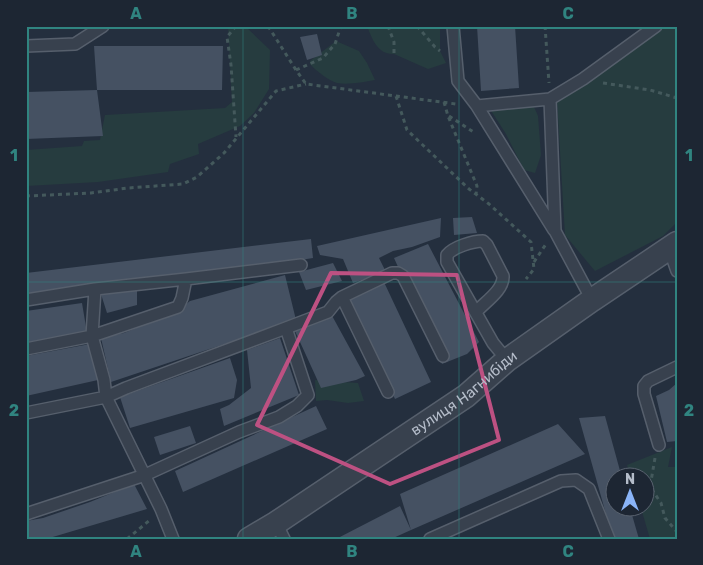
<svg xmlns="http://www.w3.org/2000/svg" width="703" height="565" font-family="Rubik,sans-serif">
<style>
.green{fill:#263c3f}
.building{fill:#455162}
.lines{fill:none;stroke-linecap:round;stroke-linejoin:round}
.service-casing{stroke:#565f6c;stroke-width:14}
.minor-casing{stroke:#565f6c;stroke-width:25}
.path{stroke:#44595c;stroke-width:3;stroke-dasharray:4 4;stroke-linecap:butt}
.service{stroke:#38414e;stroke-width:11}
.minor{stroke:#38414e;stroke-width:22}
.marked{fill:none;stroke:#bd5182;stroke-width:4;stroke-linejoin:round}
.grid{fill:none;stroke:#308480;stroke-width:1;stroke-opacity:0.55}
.labels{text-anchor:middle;stroke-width:4;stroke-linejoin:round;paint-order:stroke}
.street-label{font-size:15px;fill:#b4bcc9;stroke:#1d2633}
.neatline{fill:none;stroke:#308480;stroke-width:2}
.grid-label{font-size:16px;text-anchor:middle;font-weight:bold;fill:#308480}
</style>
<rect width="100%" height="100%" fill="#242f3e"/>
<path class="green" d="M228,26H244L246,27L270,50L269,89L254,113L240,126L198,144L199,154L170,164L168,172L98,182L26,186V150L82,146L84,141L100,140L105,115L225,108L232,102Z
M367,26H440V51L446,63L428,69L394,54C378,55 372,39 367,26Z
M659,26H677V222L663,236L595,271L565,235L557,101Z
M336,41L359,51L367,63L375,80C363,82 349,85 337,83C329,81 315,70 310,64V61Z
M531,102L535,109L538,116L541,155L535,173L524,170L506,134L490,109Z
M315,380L358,383L364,401L348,403L327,400L316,401Z
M672,447L668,467H677V539H650L641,508H646V478L631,477L627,465Z"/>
<path class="building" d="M477,26H515L519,88L481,91Z
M317,34L322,55L307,60L300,37Z
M94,46H223L222,90H97Z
M97,90L103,136L26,139V92Z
M472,217L477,233L454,235L453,218Z
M441,218L440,237L412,247L393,251L379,258L386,272L353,283L343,259L320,255L317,246Z
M311,239L313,258L226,272L131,281L26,294V273Z
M428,244L479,342L467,354L442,364L394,258Z
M333,263L342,281L306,290L299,272Z
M285,275L296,320L111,382L101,338L124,333L176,312L190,301Z
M383,280L431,382L395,399L347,297Z
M137,284V305L107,313L100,291Z
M82,303L87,333L26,345V311Z
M330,312L365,376L356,380L321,388L295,331Z
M280,338L299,395L224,426L220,409L229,405L251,388L247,350Z
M90,344L98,380L26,396V356Z
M230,358L237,380L234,398L130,428L120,397Z
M677,383V441L667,442L656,396L669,390Z
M316,406L327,429L183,492L175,471Z
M605,416L622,478H616V508H630L639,539H613L579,418Z
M558,424L585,454L411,530L400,494Z
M190,426L196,443L160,455L154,437Z
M134,484L147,509L46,539H26V521L43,518L90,502Z
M400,506L411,530L391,539H336Z"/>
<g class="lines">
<g class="service-casing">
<path id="service" d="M453,26L458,81L477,106L554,230
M26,46L75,44L103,26
M477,106L550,99
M669,248L677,271
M95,289L92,336L104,380L106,397L161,509L173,539
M26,300L95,289L186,279L301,265
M592,300L555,231L550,99L583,79L656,26
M476,312C485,302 504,290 503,276L487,245L483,241C473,241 453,247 447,255V262L493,343L507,360
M286,328L328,312L336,302L342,297
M26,349L92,336L178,307L182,298L186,279
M388,392L342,297L392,273H398L403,276L443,356
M26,413L106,397L126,388L286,328L308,395L297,406L279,417L239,432L145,475L26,514
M659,445L644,394V386L648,381L677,367
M276,523L284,539
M430,539L561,481L576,480L589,489L609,539"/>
</g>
<g class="minor-casing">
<g id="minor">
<path id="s1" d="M249,539L276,523L466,396L507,360L592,300L677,243"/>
</g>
</g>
<path class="path" d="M236,26L227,37L231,65L236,137
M268,26L296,70L306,84L456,104
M388,26L394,42V54
M417,26L435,47L440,51
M545,26L549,83
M296,70L323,58L335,44L341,26
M603,83L650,90L677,98
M396,96L407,130L469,189L489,204L531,242L534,269L526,279
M444,102L448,116L477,186L476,194
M449,116L475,133
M26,196L91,193L128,188L183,184L197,177L224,153L276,91L306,84
M534,262L546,244
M655,458L650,487L661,503L665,518L677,532
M127,539L150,520"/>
<use href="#service" class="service"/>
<use href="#minor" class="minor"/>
</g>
<path class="marked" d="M331,273L457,275L499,440L390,484L257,425Z"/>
<path class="grid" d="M243,26V539M459,26V539M26,282H677"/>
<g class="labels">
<g class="street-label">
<text dy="5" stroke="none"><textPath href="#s1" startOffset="260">вулиця Нагнибіди</textPath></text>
</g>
</g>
<rect width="703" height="565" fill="none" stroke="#1d2633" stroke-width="55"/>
<g transform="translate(630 492)"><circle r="24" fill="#1d2633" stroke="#59626f"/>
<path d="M0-4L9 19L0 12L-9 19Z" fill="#8ab4f8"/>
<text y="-8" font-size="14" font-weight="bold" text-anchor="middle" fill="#b4bcc9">N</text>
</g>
<rect x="28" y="28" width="648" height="510" class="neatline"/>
<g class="grid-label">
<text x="136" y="19">A</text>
<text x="352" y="19">B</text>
<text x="568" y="19">C</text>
<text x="14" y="161">1</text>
<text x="689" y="161">1</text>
<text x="14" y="416">2</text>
<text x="689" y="416">2</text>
<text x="136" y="557">A</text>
<text x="352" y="557">B</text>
<text x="568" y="557">C</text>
</g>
</svg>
